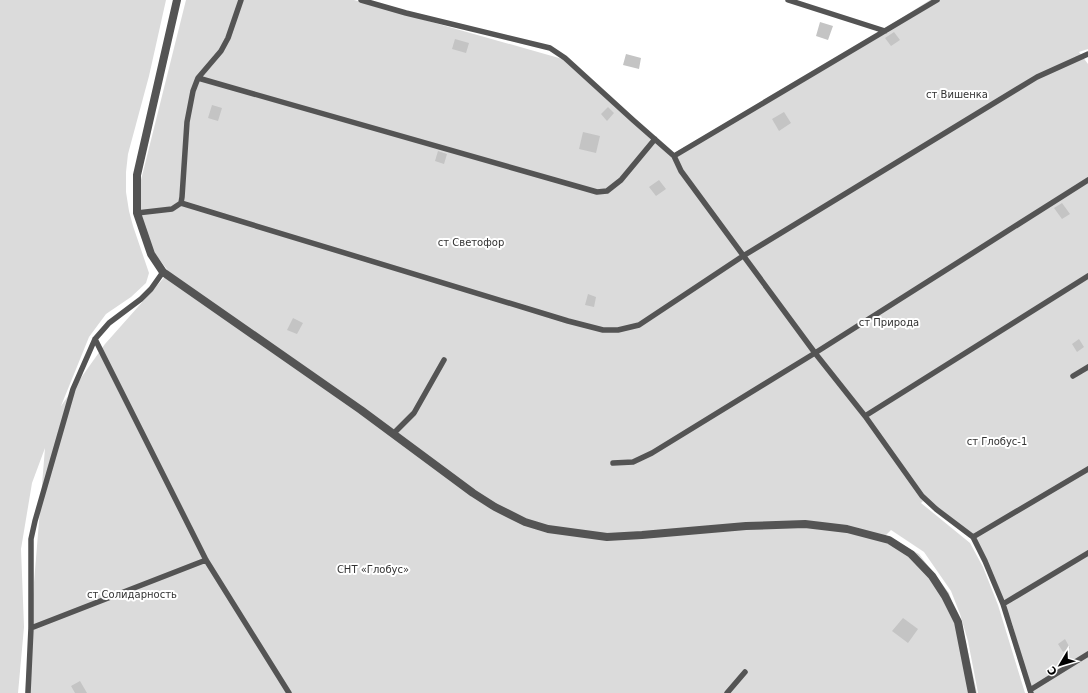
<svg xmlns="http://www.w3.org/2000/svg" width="1088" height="693" font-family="'DejaVu Sans',sans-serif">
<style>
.green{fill:#dbdbdb}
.building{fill:#c4c4c4}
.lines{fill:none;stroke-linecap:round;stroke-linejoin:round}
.lane{stroke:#545454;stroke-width:5.5}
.street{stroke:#545454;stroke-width:8}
.labels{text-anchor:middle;stroke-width:4;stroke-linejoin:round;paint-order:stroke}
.park-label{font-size:10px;fill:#323232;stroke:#fff}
</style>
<rect width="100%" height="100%" fill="#fff"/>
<path class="green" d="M0,0H166L149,76L128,154L126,172V192L129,211L133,226L149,273L146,283L131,297L106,314L89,337L61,406L105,344L169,272L146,242L137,196L186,0H354L566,60L671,155L862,43L930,0H1088V49L1079,52L1088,64V693H1032L1012,623L975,536L923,501L921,503L970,543L983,567L998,605L1025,693H978L968,641L960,614L951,591L924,552L891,530L885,536L919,554L949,593L966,642L977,693H25L45,448L32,483L21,549L24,627L18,693H0Z"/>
<path class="building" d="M820,22L833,26L828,40L816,36Z
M894,32L900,40L891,46L885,38Z
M455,39L469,43L466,53L452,49Z
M626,54L641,58L639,69L623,65Z
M212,105L222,108L218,121L208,118Z
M608,107L614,113L607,121L601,114Z
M784,112L791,123L779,131L772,119Z
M583,132L600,136L596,153L579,149Z
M438,151L447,154L444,164L435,161Z
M659,180L666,189L656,196L649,187Z
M1062,203L1070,214L1062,219L1054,208Z
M588,294L596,297L594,307L585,305Z
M293,318L303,323L297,334L287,330Z
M1079,339L1084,347L1077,352L1072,344Z
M903,618L918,629L908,643L892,631Z
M1065,639L1070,648L1063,652L1058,644Z
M80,681L87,693H75L71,686Z"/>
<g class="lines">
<path class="lane" d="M361,0L406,13L550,48L565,58L633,120L674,156L681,171L815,353L865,416L922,496L936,509L973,537L985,561L1003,604L1031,693
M788,0L885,31
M198,78L597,192L607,191L621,180L655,139
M674,156L937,0
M181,203L568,321L603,330H618L639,325L743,256L1037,77L1088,54
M137,213L172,209L181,203L182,197L187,122L193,91L198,78L221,51L228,38L241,0
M95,339L206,560L289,693
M1073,376L1088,367
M865,416L1088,276
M393,434L414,413L444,360
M613,463L633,462L652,453L815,353L1088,180
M973,537L1088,469
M1003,604L1088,553
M31,628L206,560
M1030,690L1088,654
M28,693L31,628V539L35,521L73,389L95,339L109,323L141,299L151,289L163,272
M727,693L745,672"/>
<path class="street" d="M177,0L137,175V213L151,254L163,272L361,410L473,493L495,507L525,522L548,529L607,537L642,535L746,526L805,524L847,529L889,540L911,554L932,576L945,596L958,622L972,693"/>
</g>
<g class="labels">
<g class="park-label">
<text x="957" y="98">ст Вишенка</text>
<text x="471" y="246">ст Светофор</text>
<text x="889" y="326">ст Природа</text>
<text x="997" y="445">ст Глобус-1</text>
<text x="373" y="573">СНТ «Глобус»</text>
<text x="132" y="598">ст Солидарность</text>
</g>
</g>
<g transform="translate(1060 665) rotate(232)" stroke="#ffffff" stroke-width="3" paint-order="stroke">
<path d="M0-3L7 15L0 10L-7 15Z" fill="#000000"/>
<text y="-6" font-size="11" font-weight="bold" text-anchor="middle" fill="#000000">С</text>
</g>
</svg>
